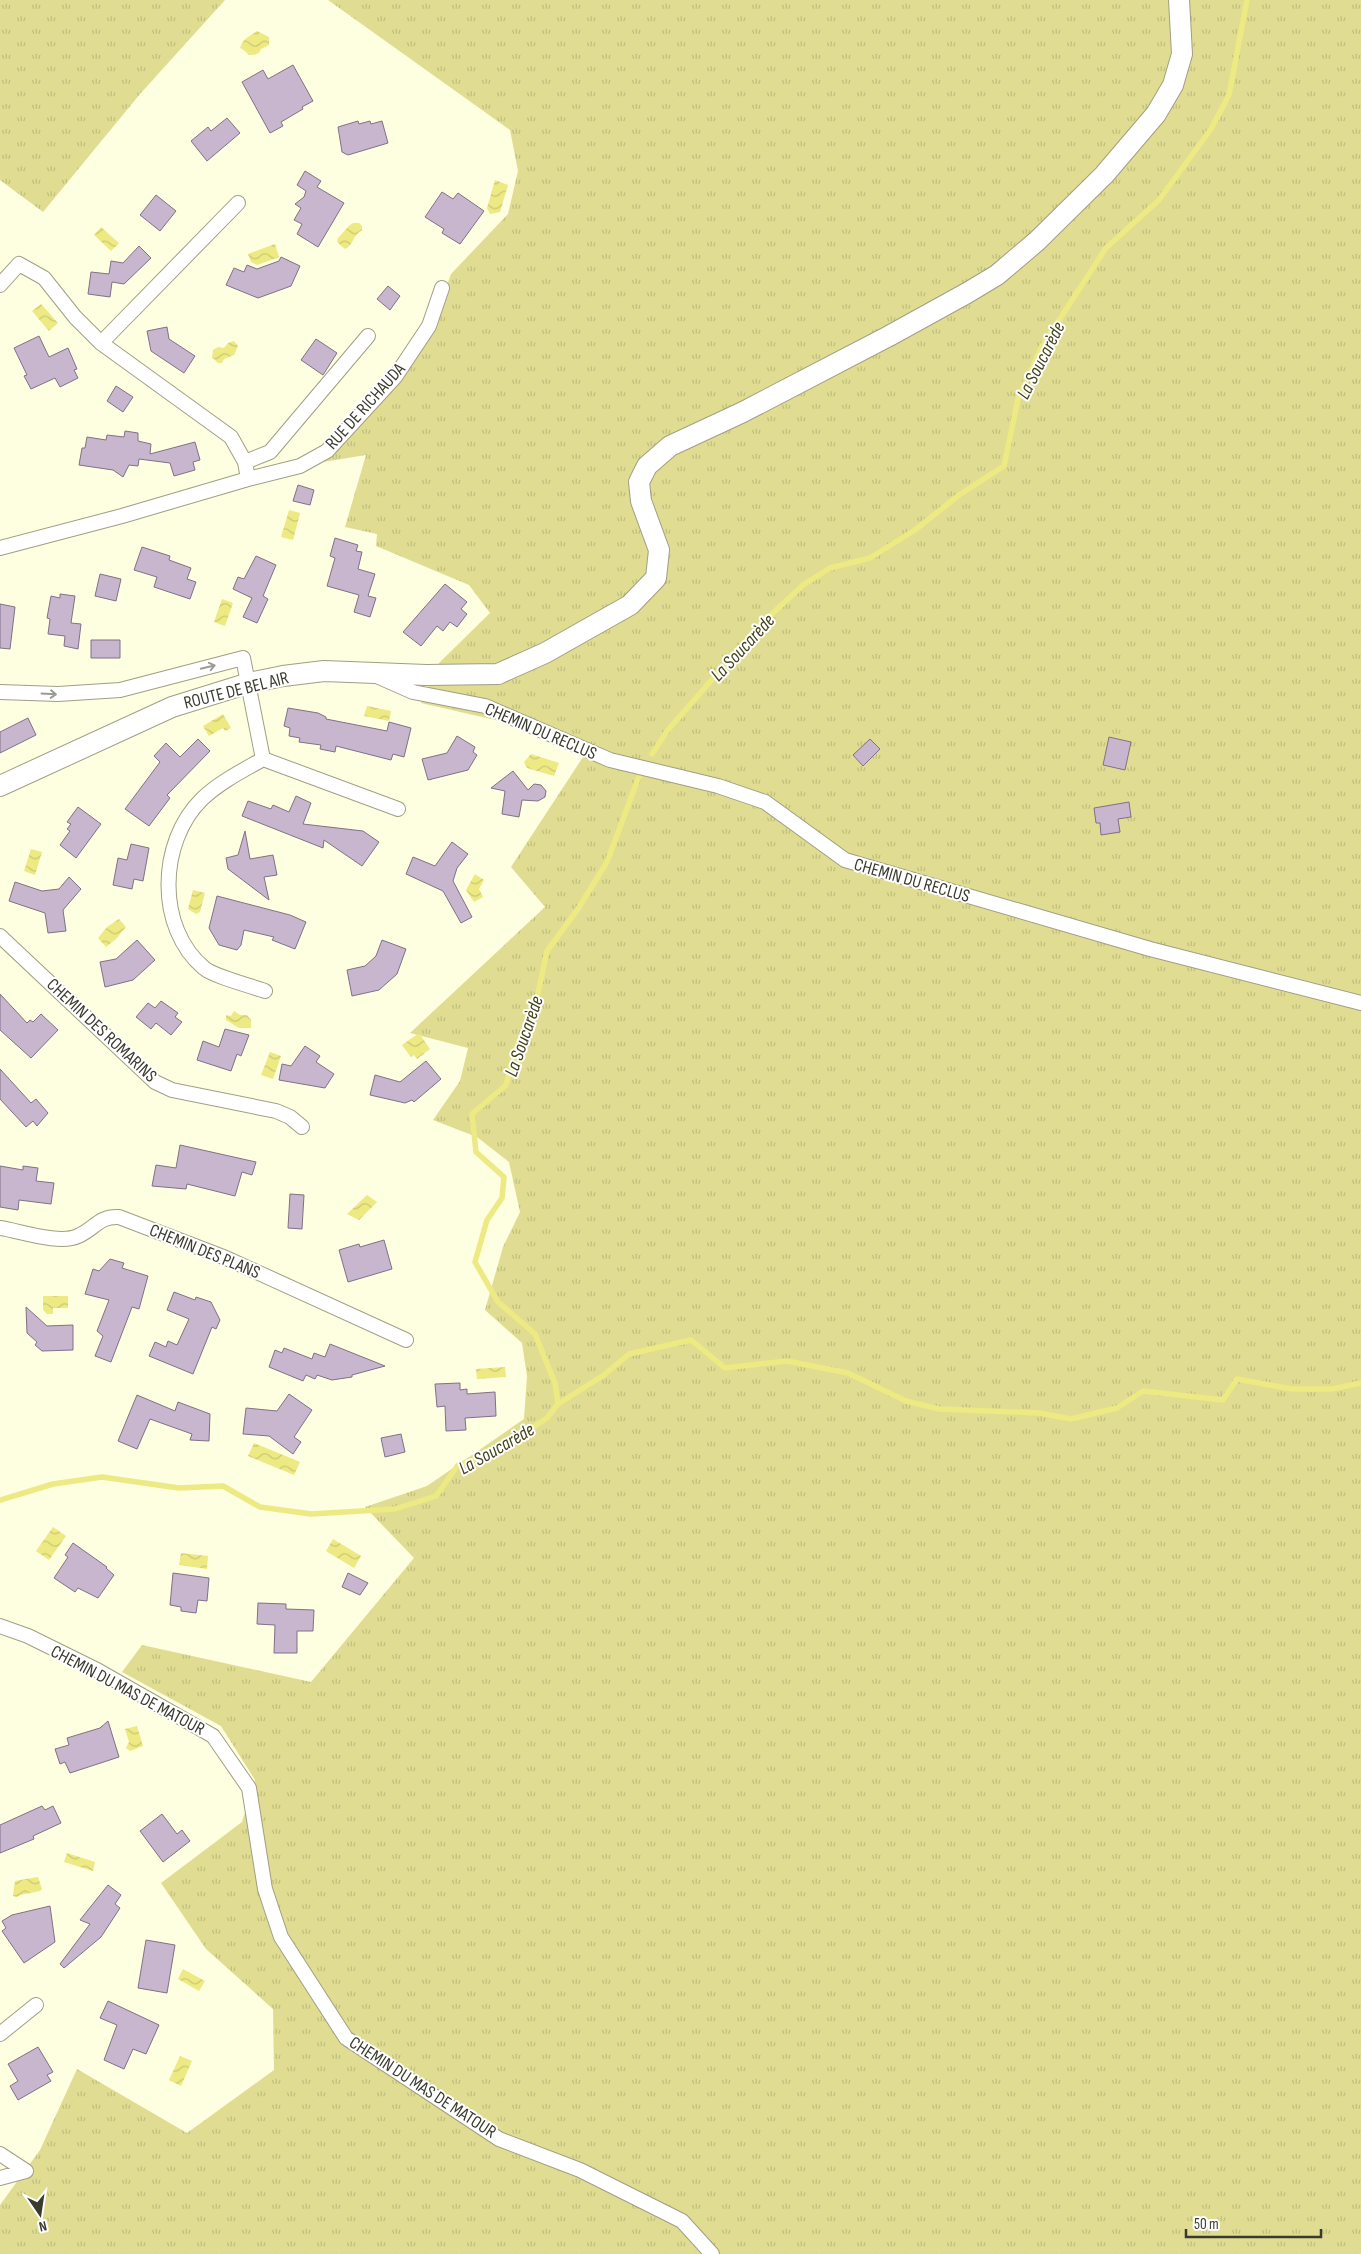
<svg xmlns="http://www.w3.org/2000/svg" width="1361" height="2254" font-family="'Sofia Sans Condensed',sans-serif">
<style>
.grass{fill:url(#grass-tufts)}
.water{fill:url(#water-waves)}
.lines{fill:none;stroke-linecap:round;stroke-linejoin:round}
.stream{stroke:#ede983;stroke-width:5.5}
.building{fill:#c7b6ce;stroke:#807186}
.street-casing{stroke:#a09f84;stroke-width:16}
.secondary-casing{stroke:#a09f84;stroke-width:22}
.street{stroke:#fff;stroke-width:14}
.secondary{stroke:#fff;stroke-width:20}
.oneway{stroke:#9c9c96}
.labels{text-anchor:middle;stroke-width:4;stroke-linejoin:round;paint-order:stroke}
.street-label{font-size:18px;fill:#3a3a2e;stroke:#fff}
.water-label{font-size:19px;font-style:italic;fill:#454319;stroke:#fff}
</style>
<defs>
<pattern id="grass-tufts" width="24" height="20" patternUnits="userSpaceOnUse" patternTransform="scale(1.25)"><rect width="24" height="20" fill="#e0dd92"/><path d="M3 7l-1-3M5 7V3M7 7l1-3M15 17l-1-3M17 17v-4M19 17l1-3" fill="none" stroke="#c1be7e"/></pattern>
<pattern id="water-waves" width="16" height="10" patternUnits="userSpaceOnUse" patternTransform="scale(1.25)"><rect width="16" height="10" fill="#ede983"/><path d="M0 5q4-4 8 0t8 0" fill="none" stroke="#ccc971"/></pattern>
</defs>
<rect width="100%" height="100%" fill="#fefee1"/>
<path class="grass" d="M0,0H225L140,94L43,212L0,180Z
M328,0H1361V2254H0V2205L40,2150L77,2069L187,2133L274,2070L273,2009L206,1949L161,1883L242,1822L255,1780L221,1726L122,1672L142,1645L311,1682L414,1558L365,1507L427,1486L524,1419L527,1376L522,1343L485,1310L503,1247L520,1212L509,1162L477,1137L433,1120L460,1081L468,1048L410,1033L545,907L511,867L583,757L504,722L421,703L438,664L490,613L469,585L376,546L377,534L345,527L366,455L323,462L401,378L432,327L451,274L508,214L518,171L510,130Z"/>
<path class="water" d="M257,31L269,37V45L261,49L259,53C246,58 250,53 240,48C243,38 249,37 257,31Z
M495,180L508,185L500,212L490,214L487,208Z
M353,223H359L362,226V230C352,236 353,246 345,249L337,242L338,238C344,233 346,227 353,223Z
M101,227L119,243L111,251L94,235Z
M275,244L279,257L257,265L251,262L248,254Z
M41,304L58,323L49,331L32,311Z
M234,341L238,346L234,355L224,359L222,363H218L212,357L213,350L218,347L224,348L228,343Z
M289,510L300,513L293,540L281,537Z
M222,599L233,603L225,626L214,622Z
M367,706L391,711L389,721L364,716Z
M223,714L231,728L225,731L223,728L209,736L203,726Z
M531,754L559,763L554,776L527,768L524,762Z
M31,849L42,852L35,875L24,871Z
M475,874L484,880L479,889L483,897L474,902L466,890Z
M193,890L205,893L200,912L196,914L188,909Z
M119,919L126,927L116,939L106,947L98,938L107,927Z
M234,1011L240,1015H247L251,1020V1028H239L226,1020V1015L231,1016Z
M419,1033L430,1049L417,1059L414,1055L411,1057L402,1045Z
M270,1052L281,1056L273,1079L261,1075Z
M367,1195L377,1202L359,1220L347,1214Z
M43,1296H68V1308H53V1314H47L43,1310Z
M505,1367L506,1377L477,1379L476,1369Z
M254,1443L300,1462L294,1475L248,1456Z
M53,1527L66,1536L49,1560L36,1551Z
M333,1539L361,1556L354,1568L326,1551Z
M181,1553L208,1556L207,1569L179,1565Z
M137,1726L143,1746L130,1751L126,1748L129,1742L125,1729Z
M67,1853L95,1862L93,1871L64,1862Z
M38,1877L42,1889L40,1891L20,1895L17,1897L13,1896L15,1881Z
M183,1969L205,1981L199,1991L178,1979Z
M180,2056L192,2061L181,2086L169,2080Z"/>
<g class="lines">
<path class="stream" d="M652,754L667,731L759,626L803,585L830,568L870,558L915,530L959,495L1004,466L1018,399L1041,348L1106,248L1159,200L1211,129L1229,95L1247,0
M558,1404L604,1375L629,1354L691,1340L725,1368L787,1361L848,1373L906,1401L939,1409L1039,1413L1071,1419L1117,1408L1143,1391L1223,1400L1237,1379L1292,1389H1332L1361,1383
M0,1500L53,1484L102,1477L179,1488L223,1486L260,1507L311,1514L395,1509L436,1496L458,1465L493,1453L547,1418L558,1404L555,1383L535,1334L498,1302L475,1262L487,1220L502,1198L504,1177L476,1152L472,1114L506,1085L515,1051L537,998L547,951L578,909L607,862L639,776"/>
</g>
<path class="building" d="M293,65L313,101L302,107L303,109L281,122L283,126L270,133L242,82L263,70L268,79Z
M227,118L240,133L207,161L191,141L208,127L211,131Z
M358,121L359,124L370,121L371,124L382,121L388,143L348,155L342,152L338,127Z
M305,171L321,181L317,187L344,203L318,247L297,234L302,224L294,220L301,208L295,204L304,197L306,191L297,185Z
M442,192L453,199L458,193L484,211L460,244L442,233L444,229L425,217Z
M156,195L176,211L160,231L140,215Z
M139,246L151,258L124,284L112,282L110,297L88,294L91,272L109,274L111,261L123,263Z
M281,257L300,266L291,286L258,298L226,285L234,268L244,272L247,265L257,269L279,261Z
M388,286L400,296L390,310L377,299Z
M167,327L169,339L195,356L184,373L151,351L147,331Z
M39,336L49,357L68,348L77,369L74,370L78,378L60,387L55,378L31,389L24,376L27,375L14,348Z
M316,339L337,353L323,375L301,360Z
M116,386L133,397L123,412L107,401Z
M125,431L138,433V441L151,444L150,454L195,442L200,460L193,462L195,470L174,476L170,463L139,459L138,466L129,465L123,477L113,470L79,465L82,448H85L87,437L106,440L107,435L124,437Z
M298,485L314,490L310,505L293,501Z
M335,538L358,545L356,551L362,552L358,569L375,574L368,596L376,598L370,617L354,612L359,595L327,586L335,558L330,556Z
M142,547L170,556L169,560L191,568L187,579L196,582L190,599L154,587L157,577L134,570Z
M256,556L276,565L263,596L268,599L257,623L243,617L252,598L233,589L238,577L244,579Z
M100,574L121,579L116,601L95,596Z
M445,584L467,602L461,609L467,614L457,627L450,622L443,631L437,626L421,646L403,632Z
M60,594L75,596L71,623L81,624L78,649L64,646L65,636L48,634L50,619L47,618L51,596L60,598Z
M0,604L15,607L10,649L0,648Z
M91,640H120V658H91Z
M288,708L318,713L326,717V719L387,731L389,722L411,728L404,757L393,754L391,760L336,746L335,752L320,749L321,745L299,742L300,738L289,736L290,728L284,726Z
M28,718L36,735L0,753V732Z
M457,736L475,747L473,752L477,755L468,770L428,780L422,759L447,753Z
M1109,737L1131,742L1125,770L1103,765Z
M198,739L210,751L167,795L170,798L149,826L125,809L160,762L154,756L166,743L180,757Z
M870,739L880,749L863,766L853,755Z
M513,771L528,790L534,784L541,785L546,791L545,797L538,801L522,800L519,817L502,814L505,791L491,788Z
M296,796L311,803L303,824L363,831L379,842L362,866L324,840L323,848L242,816L248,801L271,809L273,805L289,812Z
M1129,802L1131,817L1118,819L1120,832L1101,835L1100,823H1096L1094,808Z
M78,807L101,824L76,858L60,845L70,831L67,829L71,824L67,822Z
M245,831L250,859L273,855L277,875L264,877L269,900L228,869L226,858L238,855Z
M452,842L468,854L457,868L453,881L472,917L461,923L443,891L406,874L413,857L435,866Z
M131,844L149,848L143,881L134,879L132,889L113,885L118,858L127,860Z
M69,877L81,889L63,910L66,931L48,933L45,913L9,901L15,882L42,891L59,889Z
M217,896L290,915L306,922L295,949L272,940L274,937L244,930L241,945L237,950L219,945L209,928Z
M137,940L155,960L133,980L105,987L100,962L116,959Z
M382,940L406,949L397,974L379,990L352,996L347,970L365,966L376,956Z
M0,994L27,1023L30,1020L33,1022L41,1014L58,1030L31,1058L0,1030Z
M161,1001L178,1013L175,1017L182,1022L171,1035L156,1023L151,1029L136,1017L148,1003L155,1008Z
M225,1029L249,1035L241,1056L237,1054L231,1071L197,1060L203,1041L219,1047Z
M305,1046L320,1056L316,1062L334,1074L325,1088L279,1080L282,1064L291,1066Z
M426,1061L441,1079L414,1102L412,1100L405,1103L370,1095L375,1075L400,1082Z
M0,1069L31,1103L36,1099L48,1113L37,1126L33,1121L26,1127L0,1099Z
M180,1145L256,1162L252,1175L242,1172L235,1196L187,1184L186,1189L152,1186L156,1165L176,1168Z
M0,1166L23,1170V1166L38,1168L36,1181L54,1183L51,1204L19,1200L18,1210L0,1207Z
M290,1194L304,1195L302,1229L288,1228Z
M384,1240L392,1269L348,1282L339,1250L359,1244L360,1247Z
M110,1259L124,1263L122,1268L148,1276L139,1309L132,1307L111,1362L95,1356L103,1336L97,1331L109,1300L85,1294L93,1269L99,1271Z
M174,1292L195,1300L196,1297L211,1302L220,1320L216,1329L212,1327L193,1374L149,1356L155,1342L166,1347L168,1341L177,1345L189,1319L167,1310Z
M26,1307L47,1326L73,1325V1350L42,1351L35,1345L37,1342L27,1333Z
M330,1344L385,1366L352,1375V1377L332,1380L317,1375L315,1379L306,1375L303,1381L269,1367L275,1350L282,1353L284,1348L312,1359L314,1353L325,1357Z
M460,1383V1390L467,1389V1394L495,1392L496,1416L465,1418L466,1430L446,1431L445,1406L437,1407L435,1384Z
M289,1394L312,1410L294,1437L301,1442L293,1454L269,1436L243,1434L246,1408L277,1411Z
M137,1395L175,1411L178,1402L210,1414L209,1441L190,1440L192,1434L150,1419L137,1449L118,1441Z
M401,1434L405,1452L385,1457L381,1438Z
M73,1543L107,1567L106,1568L114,1575L98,1598L78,1588L75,1592L54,1578L68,1557L65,1555Z
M173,1573L209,1578L207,1601L198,1600L196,1613L181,1611V1607L170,1605Z
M348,1573L368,1583L360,1595L342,1587Z
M258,1603L286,1604V1609L314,1610L313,1631H297V1653H274L275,1625L257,1624Z
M108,1721L119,1757L70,1773L65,1762L60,1764L55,1749L69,1745L67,1738L100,1728Z
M42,1806L45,1810L53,1806L61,1823L33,1836L34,1839L0,1853V1825Z
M162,1814L177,1834L182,1830L190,1841L163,1862L140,1831Z
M108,1885L121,1895L115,1904L120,1908L101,1937L64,1968L60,1964L90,1924L80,1920Z
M50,1906L55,1942L24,1963L2,1931L6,1928L2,1921L12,1915Z
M146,1940L175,1945L167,1993L138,1988Z
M108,2001L159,2025L146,2054L133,2049L124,2069L104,2060L117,2025L100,2018Z
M38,2047L53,2072L47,2075L51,2081L18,2100L10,2086L18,2081L8,2064Z"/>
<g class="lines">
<g class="street-casing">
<path id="street" d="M0,285L19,264L44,278L75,317L101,343L231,437L245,462L248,479
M101,343L238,203
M245,462L270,452L368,336
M0,548L122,516L248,479L300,466L327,451L395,377L429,326L442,288
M379,677L413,692L485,706L610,760L718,786L765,802L845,860L1150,949L1361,1003
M0,692L58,694L120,690L243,658L263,759C242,771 220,782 202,799C158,842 156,928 204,968C213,976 251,986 265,991
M263,759L398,809
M0,936L155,1082L172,1090L276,1111L290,1117L302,1127
M0,1228C20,1231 60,1245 78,1236C95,1229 98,1216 119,1217L226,1258L406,1340
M0,1626L28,1636L97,1670L213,1736L249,1788L265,1889L281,1937L346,2038L499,2139L580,2170L682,2221L712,2254
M0,2034L36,2005
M0,2154L26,2171L0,2178"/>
</g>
<g class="secondary-casing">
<path id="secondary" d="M0,786L172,707L249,683L283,676L324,671L426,675L498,674L545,653L630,605L656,578L659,550L641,501L639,482L647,466L670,446L743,412L889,336L967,293L997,275L1037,241L1104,175L1156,114L1173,85L1182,54L1179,0"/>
</g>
<use href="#street" class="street"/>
<use href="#secondary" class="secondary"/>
</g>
<defs><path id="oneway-shaft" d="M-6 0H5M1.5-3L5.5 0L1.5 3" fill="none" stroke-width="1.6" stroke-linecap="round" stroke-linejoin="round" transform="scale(1.25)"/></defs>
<g class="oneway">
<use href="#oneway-shaft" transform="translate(208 667) rotate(-14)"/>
<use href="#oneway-shaft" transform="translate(49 694) rotate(3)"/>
</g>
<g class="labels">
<g class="street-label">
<text transform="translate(365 406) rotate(-48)" y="6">RUE DE RICHAUDA</text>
<text transform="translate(236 690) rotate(-14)" y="6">ROUTE DE BEL AIR</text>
<text transform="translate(541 731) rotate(23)" y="6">CHEMIN DU RECLUS</text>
<text transform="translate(912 880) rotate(16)" y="6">CHEMIN DU RECLUS</text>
<text transform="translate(102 1030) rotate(43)" y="6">CHEMIN DES ROMARINS</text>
<text transform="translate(205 1251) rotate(22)" y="6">CHEMIN DES PLANS</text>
<text transform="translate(128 1690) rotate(28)" y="6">CHEMIN DU MAS DE MATOUR</text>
<text transform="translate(423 2087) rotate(33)" y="6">CHEMIN DU MAS DE MATOUR</text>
</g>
<g class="water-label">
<text transform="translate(1040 360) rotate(-63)" y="7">La Soucarède</text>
<text transform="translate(742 647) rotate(-47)" y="7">La Soucarède</text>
<text transform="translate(523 1036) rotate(-71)" y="7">La Soucarède</text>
<text transform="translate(496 1448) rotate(-30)" y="7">La Soucarède</text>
</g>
</g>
<g transform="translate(40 2214) rotate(167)" stroke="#ffffff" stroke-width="4" paint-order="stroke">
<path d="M0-4L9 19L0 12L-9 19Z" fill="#3a3a2e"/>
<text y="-8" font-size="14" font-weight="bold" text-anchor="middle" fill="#3a3a2e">N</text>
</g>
<path d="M1186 2229v8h135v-8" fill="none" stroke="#3a3a2e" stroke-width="2.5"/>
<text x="1194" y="2229" font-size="15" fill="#3a3a2e" stroke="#ffffff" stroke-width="4" paint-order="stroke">50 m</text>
</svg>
